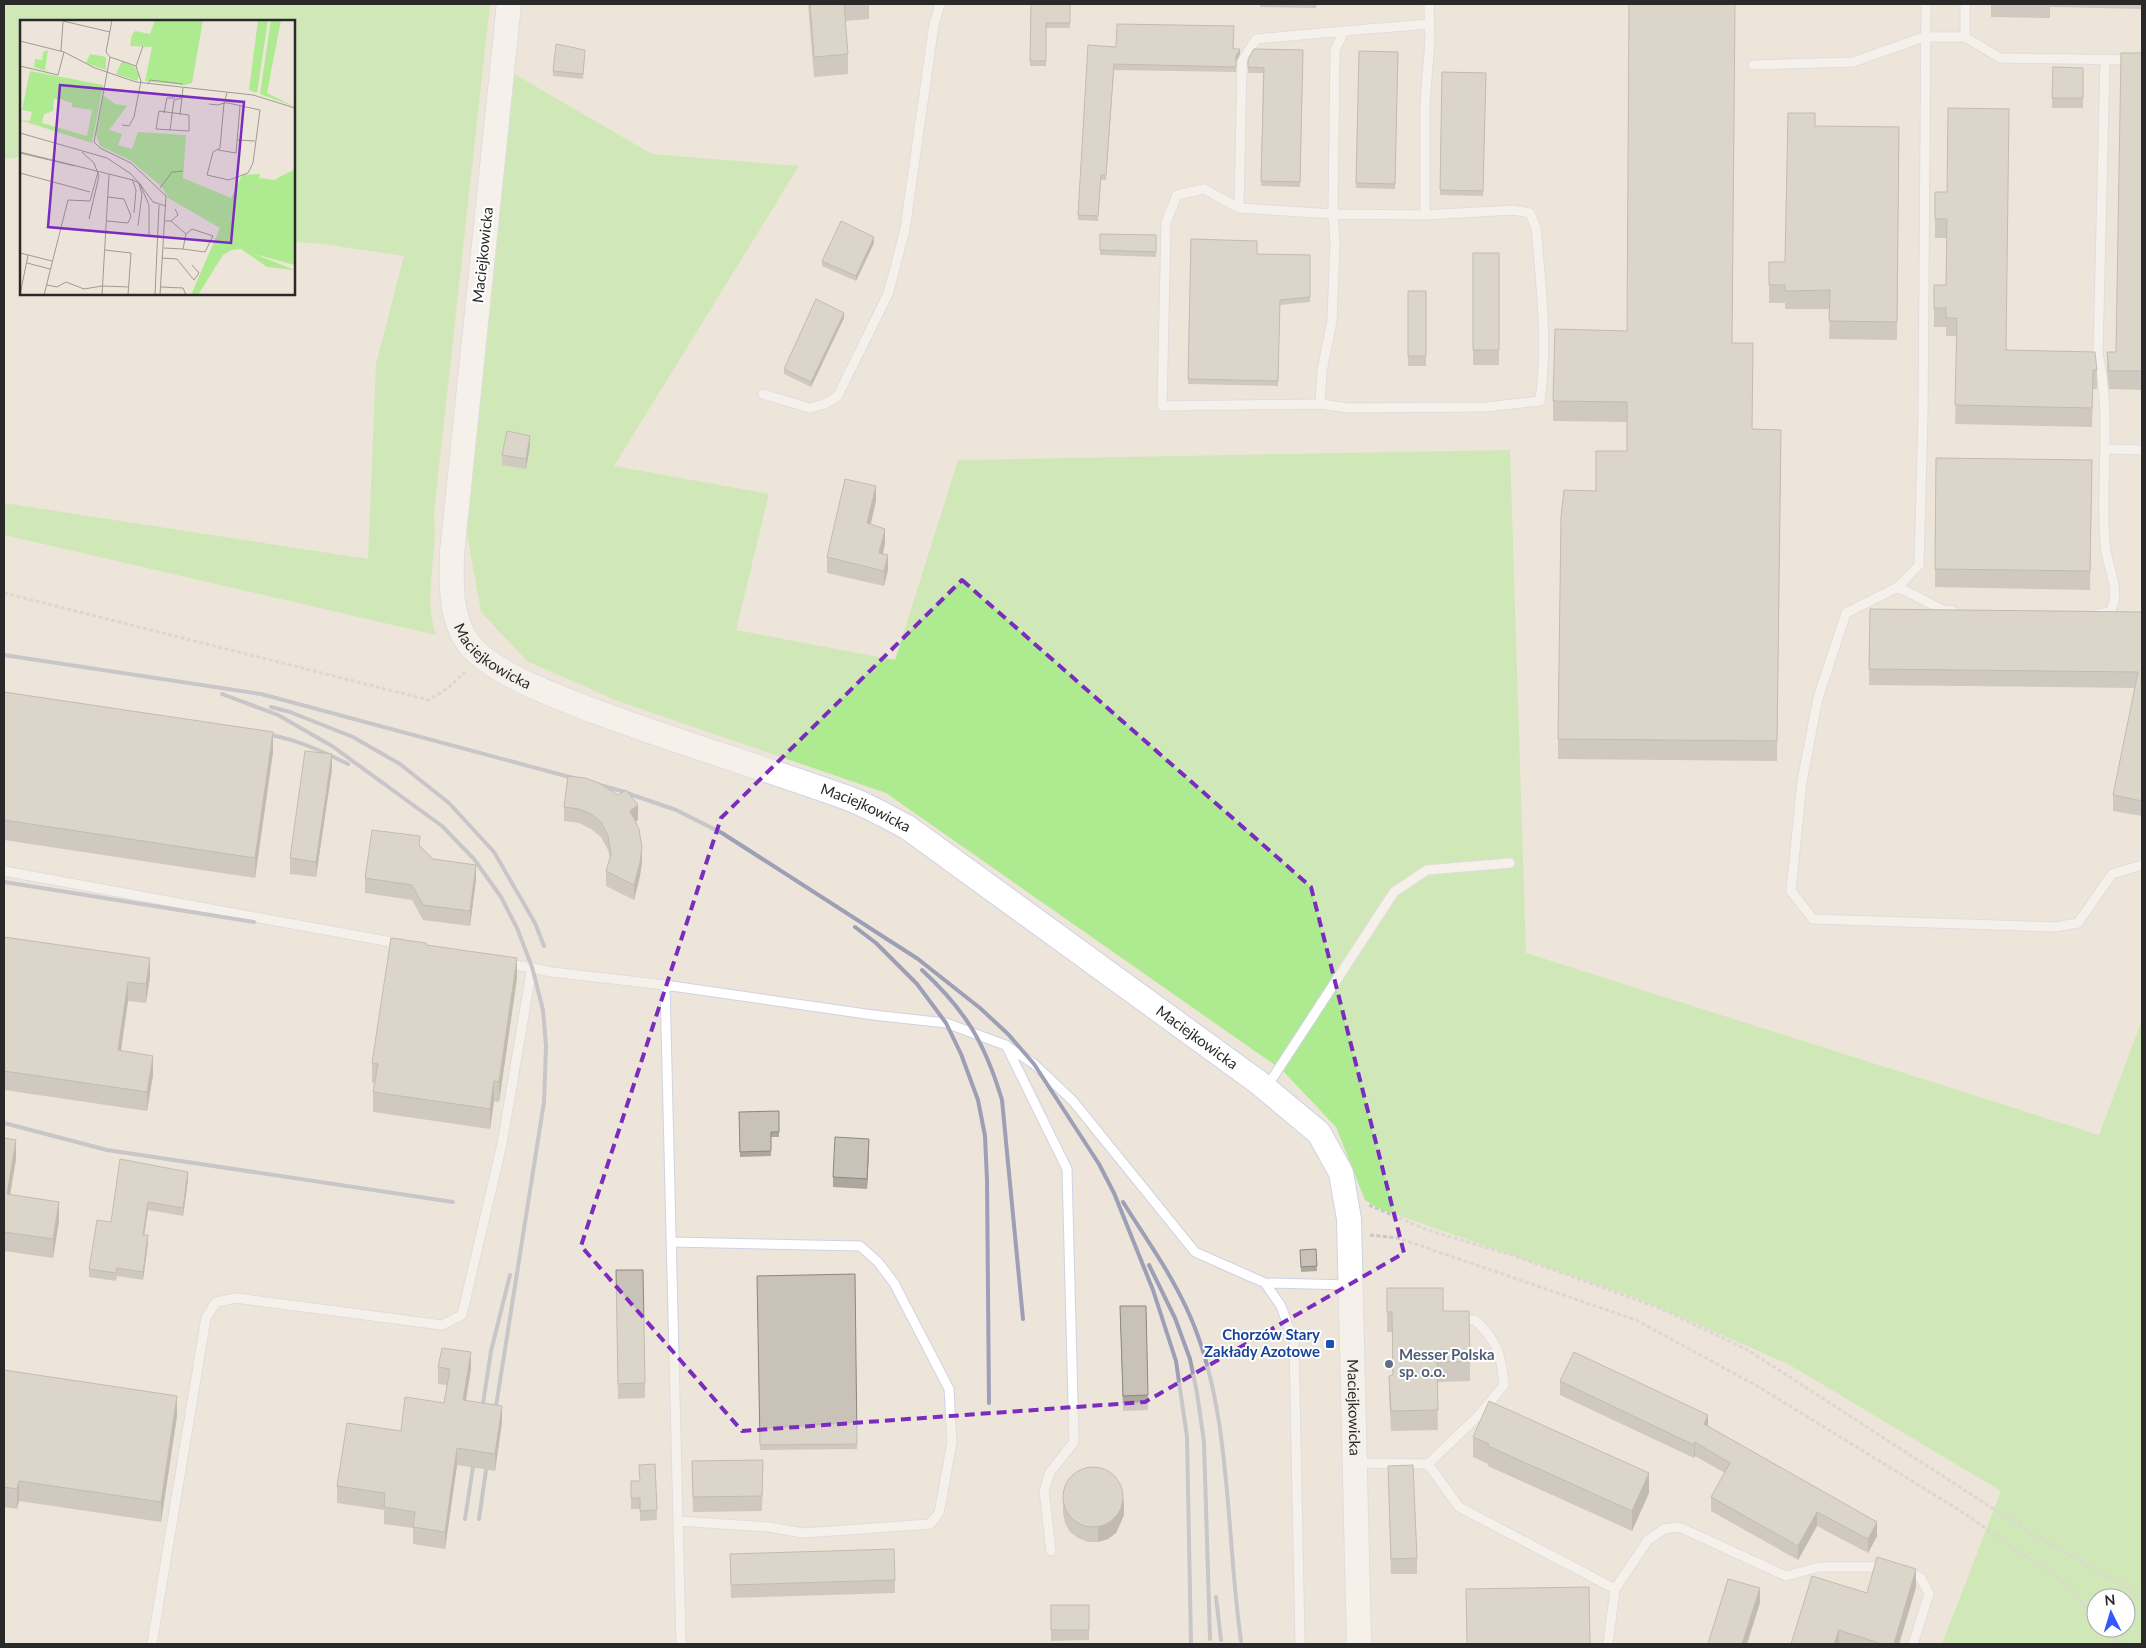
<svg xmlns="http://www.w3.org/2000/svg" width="2146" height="1648" font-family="Lato,sans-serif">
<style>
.green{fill:#aeea90;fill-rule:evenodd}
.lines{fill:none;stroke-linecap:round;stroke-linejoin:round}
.lane-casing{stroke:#cfd2e4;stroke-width:11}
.secondary-casing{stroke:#cfd2e4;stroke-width:26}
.path{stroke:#c7c7c7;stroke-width:3;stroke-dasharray:4 2.5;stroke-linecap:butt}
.lane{stroke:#fff;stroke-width:9}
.secondary{stroke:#fff;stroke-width:24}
.rail{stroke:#9c9fb6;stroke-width:4}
.wall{fill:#aca79f}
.shaded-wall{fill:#8c8882}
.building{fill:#c8c2b9;stroke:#8c8882}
.marked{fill:none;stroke:#7b2cbf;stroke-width:4;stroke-dasharray:10 6;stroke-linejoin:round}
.transit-dot{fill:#1a4fb4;stroke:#fff;stroke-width:2}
.service-dot{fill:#5c6f8a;stroke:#fff;stroke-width:2}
.labels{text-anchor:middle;stroke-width:4;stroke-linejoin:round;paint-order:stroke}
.street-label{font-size:15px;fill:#292929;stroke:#fff}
.transit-label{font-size:15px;font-weight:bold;fill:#164399;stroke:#fff;text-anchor:end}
.service-label{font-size:15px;font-weight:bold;fill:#4e5e75;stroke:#fff;text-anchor:start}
.inset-road{fill:none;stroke:#9f9a93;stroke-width:1}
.view{fill:#7b2cbf;fill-opacity:0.15;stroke:#7b2cbf;stroke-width:2.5}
.inset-edge{fill:none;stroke:#292929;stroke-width:2.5}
</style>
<rect width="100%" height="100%" fill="#ede5d9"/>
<path class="green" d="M4,4H490L434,512C435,523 435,535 434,547C432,577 426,605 436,635L4,535V503L368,559L376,364L404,256L323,244L294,242V21H21V157L4,159Z
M506,69L652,154L799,166L614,466L769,494L736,630L895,660L958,460L1510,450L1526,953L2099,1135L2142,1020V1644H1942L2001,1491L1788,1364L1644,1301L1380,1209L1365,1200L1336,1127L1282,1070L886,793L615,700L527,661L481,612L465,523ZM2096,1598H2126V1628H2096Z"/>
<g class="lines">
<g class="lane-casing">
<path id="lane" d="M1926,4L1923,415L1919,565L1898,587L1846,613L1818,698L1802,781L1791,891L1813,919L2055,927L2078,923L2112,874L2142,865
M1965,4V37
M1753,65L1853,62L1924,37H1965L2000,58L2142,60
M1204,189L1239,208L1333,214L1425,215L1513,210L1530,213L1536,228C1541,285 1548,344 1540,401L1486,407L1348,408L1320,404L1162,406L1166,222L1177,195Z
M1239,208L1242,62L1256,39L1344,31
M1425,215V102L1430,40L1429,4
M763,394L810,408L824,404L837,397L888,294L895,268L905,229L934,24L940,4
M1320,404L1322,371L1332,321L1335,242L1333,214L1335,50L1344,31L1429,24
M2105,449L2142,450
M1898,587L1943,610L1953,611
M2098,614L2110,612C2122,591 2107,567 2105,545C2100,481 2112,416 2098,354L2105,60
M4,871L402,944
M505,963L552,972L665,985L873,1015L946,1023L1005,1045L1034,1064L1073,1101L1195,1252L1265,1283L1350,1285
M665,985L681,1644
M1006,1045L1067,1169L1074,1442L1050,1472L1044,1491L1051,1551
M1266,1088L1394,892L1427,870L1510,863
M671,1242L860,1246L878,1262L894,1283L949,1389L952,1442L939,1513L930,1524L803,1533L769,1527L678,1521
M1265,1283L1281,1306L1294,1342L1300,1644
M1355,1463L1428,1464L1459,1507L1615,1589L1608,1644
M1428,1464L1479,1415L1504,1385C1501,1354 1498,1342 1475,1320L1459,1319
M1905,1570L1921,1578L1929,1594L1913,1644
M1615,1589L1648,1540L1664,1529L1679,1527L1786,1576L1819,1567H1885
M152,1644L206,1318L216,1302L236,1298L442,1325L462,1315L502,1144L532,967"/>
</g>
<g class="secondary-casing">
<g id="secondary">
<path id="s1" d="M509,4L452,553C451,583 450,619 469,644C493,674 556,696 591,710C674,741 758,766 842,796C864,803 885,816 907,827L1258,1082L1319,1133L1341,1173L1349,1219L1359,1644"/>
</g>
</g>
<path class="path" d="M4,593L429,700L448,688L465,672
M1369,1205L1427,1230L1512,1255L1659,1308L1748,1350L2026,1530L2142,1596
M1370,1235L1398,1238L1636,1320L1759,1387L1959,1510L2064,1582L2096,1619
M2103,1628L2120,1644"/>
<use href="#lane" class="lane"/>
<use href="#secondary" class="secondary"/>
<path class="rail" d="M4,655L261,694L618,790L676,810L722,833L918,959L980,1008L1008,1034L1034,1064L1099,1164L1114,1193L1153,1290L1176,1361L1187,1437L1191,1644
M222,694L278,715L332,746L442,826L474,859L501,897L517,928L532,967L543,1010L546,1046L544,1102L494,1419
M271,707L290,712L353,737L400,764L449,803L494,852L535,923L544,946
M259,733C291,737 320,750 348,764
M4,882L254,922
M855,927L876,943L917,984L946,1023L961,1054L978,1100L985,1136L987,1180L989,1403
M922,970C966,1011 985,1043 1002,1100L1023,1319
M4,1123L107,1150L453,1202
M1123,1202C1146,1239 1173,1276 1190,1316C1232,1411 1226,1538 1241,1641
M1149,1265L1175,1318L1190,1359L1197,1393L1204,1442L1210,1639
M481,1417L491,1351L510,1275
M465,1519L475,1454
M479,1519L488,1456
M1216,1597L1221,1640"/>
</g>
<path class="wall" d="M808,4H869V19L845,21L848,54V74L814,77Z
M1031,4H1070V28H1046V66H1030Z
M1260,4H1317L1316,8L1260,7Z
M1991,4H2142V9L2050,7V18L1991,17Z
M1116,47L1234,49L1240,54L1236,61V72L1114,70L1106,180H1101L1098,221L1078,220V215Z
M1303,50L1300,187L1261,186L1263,73H1248V59Z
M1359,51L1398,52L1395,189L1356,188Z
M2142,53V390L2109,389L2107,371V352H2116Z
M585,55L583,79L553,76V71Z
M2053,67L2083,68V108H2052Z
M1442,72L1486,73L1483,196L1440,195Z
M1815,126L1899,127L1897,340L1829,339L1830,309H1785V303H1769V262H1785Z
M1935,192L2007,350L2097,370V389H2093L2092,427L1955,424L1957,336H1946V327H1934V285H1946L1947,238H1935Z
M1100,234L1156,235V257L1100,255Z
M1191,239L1257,254L1310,255V302L1280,305L1278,386L1188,384Z
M874,243L856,281L822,266V261Z
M1473,253H1499V365H1473Z
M1408,291H1426V366H1408Z
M844,318L811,387L784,374V369Z
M1732,343L1752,429L1781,430L1777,761L1558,759V739L1596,491L1627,451V422L1553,421V401Z
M530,446L526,469L502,465V455Z
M1936,458L2092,460L2090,590L1935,587Z
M876,501L871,524L885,544L883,554L888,570L884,586L827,573V557Z
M1870,609L2142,612V816L2113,811V795L2135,688L1869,685Z
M4,692L273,752L255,878L4,840Z
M332,769L316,877L290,874V858Z
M568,776L638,820L635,822L642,862L640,876L634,900L606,886V871L610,858L608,850L601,837L591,829L579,823L564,821V807Z
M420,846L433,859L476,880L470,926L423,920L412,900L365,893V878Z
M4,937L150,977L146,1003L128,1001L121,1051L153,1075L147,1111L4,1090Z
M426,945L517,978L499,1102L494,1101L490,1129L373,1112V1092L375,1083H372V1063Z
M779,1111V1137H771V1156L740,1157L739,1112Z
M4,1138L16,1159L10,1195L59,1221L53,1258L4,1251Z
M869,1149L867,1189L833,1187V1177Z
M188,1180L183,1216L148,1210L144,1235L148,1243L143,1280L117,1276L116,1281L89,1277V1269L111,1222Z
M1316,1249L1317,1271L1301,1272L1300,1250Z
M616,1270L645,1383V1398L618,1399Z
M855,1274L857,1449L760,1450L757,1276Z
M1387,1288L1443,1311L1470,1361V1381L1437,1382L1438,1430L1391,1431L1389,1396V1376L1393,1375L1392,1332H1387Z
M1120,1306L1148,1395V1410L1123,1411Z
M438,1367L471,1369L466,1401L502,1422L495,1471L457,1465L445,1549L413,1544V1528L384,1524V1510L337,1503V1486L401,1431L444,1403L447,1385L438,1384Z
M4,1370L177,1416L161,1522L19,1501L17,1509L4,1507Z
M1560,1381L1708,1427L1877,1536L1868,1553L1817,1526L1798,1560L1711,1511V1497L1725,1473L1695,1456L1694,1458L1560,1395Z
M1473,1437L1649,1493L1632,1531L1488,1466V1464L1473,1457Z
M692,1461L763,1475L762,1511L693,1512Z
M655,1464L657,1520L640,1521V1509H631V1481H639Z
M1388,1466L1417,1558V1574H1391Z
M1063,1498L1124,1515L1116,1533L1108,1539L1098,1542H1088L1078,1538L1070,1532L1065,1523L1063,1513Z
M730,1554L895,1580V1593L731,1598Z
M1916,1587L1899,1644H1791L1867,1593Z
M1051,1605H1089V1640L1051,1641Z"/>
<path class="shaded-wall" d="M1240,49V54L1236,61V56Z
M874,237V243L856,281V276Z
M844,313V318L811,387V382Z
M530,436V446L526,469V459Z
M876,486V501L867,538V523Z
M885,529V544L879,568V553Z
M888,555V570L884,586V571Z
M273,732V752L255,878V858Z
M332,754V769L316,877V862Z
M638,805V820L630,826V811Z
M642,848V862L640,876L634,900V885Z
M476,865V880L470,926V911Z
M150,958V977L146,1003V984Z
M517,958V978L499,1102V1082Z
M128,982V1001L118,1069V1050Z
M153,1056V1075L147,1111V1092Z
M494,1081V1101L490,1129V1109Z
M869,1139V1149L867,1189V1179Z
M16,1140V1159L7,1213V1194Z
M188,1172V1180L183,1216V1208Z
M59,1202V1221L53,1258V1239Z
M148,1202V1210L143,1242V1235Z
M148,1235V1243L143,1280V1272Z
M471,1352V1369L463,1417V1400Z
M177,1396V1416L161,1522V1502Z
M502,1406V1422L495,1471V1454Z
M1708,1415V1429L1704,1424Z
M1695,1442V1456L1694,1458V1445Z
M457,1448V1465L445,1549V1532Z
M1649,1473V1493L1632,1531V1511Z
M19,1481V1501L17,1509V1489Z
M1124,1500V1515L1116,1533L1108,1539L1098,1542V1527Z
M1817,1512V1526L1798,1560V1546Z
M1877,1522V1536L1868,1553V1539Z
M1916,1569V1587L1899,1644H1894Z
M1760,1588V1603L1747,1644H1742Z
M1839,1630V1644H1834Z"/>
<path class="building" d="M810,4H844L848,54L814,57Z
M1031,4H1070V23H1046V61H1030Z
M1629,4H1735L1732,343H1753L1752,429L1781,430L1777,741L1558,739L1561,516L1564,490L1596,491V451H1627V402L1553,401L1555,329L1627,331Z
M1117,24L1234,26L1233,49H1240L1236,56V67L1114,64L1106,175H1101L1098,216L1078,215L1088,45L1116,47Z
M556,44L585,50L583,74L553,71Z
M1254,49L1303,50L1300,182L1261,181L1264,68L1248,67V59Z
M1359,51L1398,52L1395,184L1356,183Z
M2121,53H2142V371H2109L2107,352H2116Z
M2053,67L2083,68V98H2052Z
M1442,72L1486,73L1483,191L1440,190Z
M1948,108L2009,109L2006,350L2095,352L2097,370H2093L2092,408L1955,405L1957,318H1946V308H1934V285H1946L1947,219H1935V192H1947Z
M1788,113H1815V126L1899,127L1897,322L1829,321L1830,290L1785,291V285H1769V262H1785Z
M841,221L874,237L856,276L822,261Z
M1100,234L1156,235V252L1100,250Z
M1191,239L1257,241V254L1310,255V297L1280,300L1278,381L1188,379Z
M1473,253H1499V350H1473Z
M1408,291H1426V356H1408Z
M816,299L844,313L811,382L784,369Z
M507,431L530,436L526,459L502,455Z
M1936,458L2092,460L2090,571L1935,569Z
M845,479L876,486L867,523L885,529L879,553L888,555L884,571L827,557Z
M1870,609L2142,612V801L2113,795L2138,672L1869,669Z
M4,692L273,732L255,858L4,820Z
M305,751L332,754L316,862L290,858Z
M568,776L585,778L599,783L618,795L626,790L638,805L630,811L639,829L642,848L640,862L634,885L606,871L611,854L608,836L601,822L591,814L579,809L564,807Z
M372,830L420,836L419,845L433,859L476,865L470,911L423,905L412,885L365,878Z
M4,937L150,958L146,984L128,982L118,1050L153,1056L147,1092L4,1071Z
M391,938L426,943V945L517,958L499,1082L494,1081L490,1109L373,1092L378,1064L372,1063Z
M779,1111V1132H771V1151L740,1152L739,1112Z
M835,1137L869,1139L867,1179L833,1177Z
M4,1138L16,1140L7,1194L59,1202L53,1239L4,1232Z
M120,1159L188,1172L183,1208L148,1202L143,1235H148L143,1272L117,1268L116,1273L89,1269L97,1220L111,1222Z
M1316,1249L1317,1266L1301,1267L1300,1250Z
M616,1270H643L645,1383L618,1384Z
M855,1274L857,1444L760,1445L757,1276Z
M1387,1288H1443V1311H1469L1470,1361L1437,1362L1438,1410L1391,1411L1389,1376L1393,1375L1392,1312H1387Z
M1120,1306H1146L1148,1395L1123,1396Z
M442,1348L471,1352L463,1400L502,1406L495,1454L457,1448L445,1532L413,1527L415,1512L384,1507L385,1493L337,1486L347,1423L401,1431L405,1397L444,1403L450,1369L438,1367Z
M1574,1352L1708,1415L1704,1424L1877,1522L1868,1539L1817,1512L1798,1546L1711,1497L1730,1463L1695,1442L1694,1445L1560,1381Z
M4,1370L177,1396L161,1502L19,1481L17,1489L4,1487Z
M1489,1401L1649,1473L1632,1511L1488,1446L1489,1444L1473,1437Z
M763,1460L762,1496L693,1497L692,1461Z
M655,1464L657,1510L640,1511V1498H631V1481H640L639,1465Z
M1413,1465L1417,1558L1391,1559L1388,1466Z
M1063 1497a30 30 0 1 1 60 0a30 30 0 1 1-60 0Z
M894,1549L895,1580L731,1585L730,1554Z
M1877,1557L1916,1569L1894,1644H1882L1839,1630L1834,1644H1791L1812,1576L1867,1593Z
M1728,1579L1760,1588L1742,1644H1708Z
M1589,1587L1590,1644H1467L1466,1589Z
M1051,1605H1089V1630H1051Z"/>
<path d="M0 0H2146V1648H0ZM962,580L1311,887L1404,1253L1145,1402L742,1431L581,1246L721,818Z" fill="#ede5d9" fill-opacity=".55" fill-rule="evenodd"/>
<path class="marked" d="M962,580L1311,887L1404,1253L1145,1402L742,1431L581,1246L721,818Z"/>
<rect class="transit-dot" x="1325" y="1339" width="10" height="10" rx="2.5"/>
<circle class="service-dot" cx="1389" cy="1364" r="5"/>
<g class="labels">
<g class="street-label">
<text transform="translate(483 255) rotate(-84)" y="5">Maciejkowicka</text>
<text dy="5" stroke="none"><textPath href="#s1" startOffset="672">Maciejkowicka</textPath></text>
<text dy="5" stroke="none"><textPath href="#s1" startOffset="1078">Maciejkowicka</textPath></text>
<text dy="5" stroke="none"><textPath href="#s1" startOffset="1482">Maciejkowicka</textPath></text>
<text dy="5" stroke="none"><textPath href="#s1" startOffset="1918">Maciejkowicka</textPath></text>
</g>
<g class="transit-label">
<text x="1320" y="1340">Chorzów Stary<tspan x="1320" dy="17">Zakłady Azotowe</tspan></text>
</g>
<g class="service-label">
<text x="1399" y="1360">Messer Polska<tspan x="1399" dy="17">sp. o.o.</tspan></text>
</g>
</g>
<g transform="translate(20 20)">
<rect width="275" height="275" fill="#ede5d9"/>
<path d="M135,0H183L172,63L164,65L125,61L132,27L110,26L112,15L115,11L130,14ZM238,0H248L237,73L229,70ZM251,0H261L247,73L275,87L240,74ZM28,30L25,50L32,53L14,47L15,39L22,40L23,32ZM70,34L86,37V50L66,43ZM102,41L115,47L119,56L117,61L96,54ZM10,51L83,65L72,123L0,100L10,101L12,92L2,90ZM40,79L52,83V87L72,90L67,116L22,103L24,94L33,91L34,79ZM83,75L95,84L107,86L89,110L102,114L98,125L112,129L118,112L166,115L163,158L211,178L222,155L240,154L239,158L254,160L275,149V245L234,234L275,250L247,247L221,229L212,230L203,235L178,275H171L200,208L148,178L142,167L110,140L80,126L76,114Z" fill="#aeea90" fill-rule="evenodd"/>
<path class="inset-road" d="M92,0L86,32L90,37L74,122L80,128L111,143L146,176L140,275M43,1L90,12M0,21L44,32L75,48L116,62L233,75L275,88M41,31L43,2M90,37L116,46L121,61L114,97L109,106L102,105M0,46L38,55L44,32M116,46L123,26M128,64L130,60L163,64M189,84L198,85L204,83H208L240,90L233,143L228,153L209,160L187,155L193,132L200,128L204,83L207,73M139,91L169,95V111L136,109ZM144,93L147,78H155M160,95L163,68M150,110L154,80L162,78M0,113L87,138L111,154L120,164L129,185V215M217,120L235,121M198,130L216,133L220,86M0,132L113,160L120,164L133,182L146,186M62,132L74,143L79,156L69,199M0,133L55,146M0,153L70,172M112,159L116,170L114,193M140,168L152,152L163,151M87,201L108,203L111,196L104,179L88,177M151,201L158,195L155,189M118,206L122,174L119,164M144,228L163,229L166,214L151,201H145M163,229L185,232L193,216L172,209L166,214M85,230L111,233L108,275M0,233L32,241M142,238L157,239L174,260L179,253L172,245M7,243L30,249M27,265L37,267L46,262L64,269L82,266L109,267M141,267L163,268L166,275M0,275L8,235M24,275L48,180L70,181L78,152M82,275L89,155M135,275L139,185"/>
<path class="view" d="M40,65L224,82L211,223L28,207Z"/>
<rect width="275" height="275" class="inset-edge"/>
</g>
<rect width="2146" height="1648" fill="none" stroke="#292929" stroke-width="10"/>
<g transform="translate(2111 1613) rotate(355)"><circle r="24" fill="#ffffff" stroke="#a9a9a9"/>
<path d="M0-4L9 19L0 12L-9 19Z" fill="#3558ff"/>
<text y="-8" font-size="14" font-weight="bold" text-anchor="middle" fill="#292929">N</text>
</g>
</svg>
